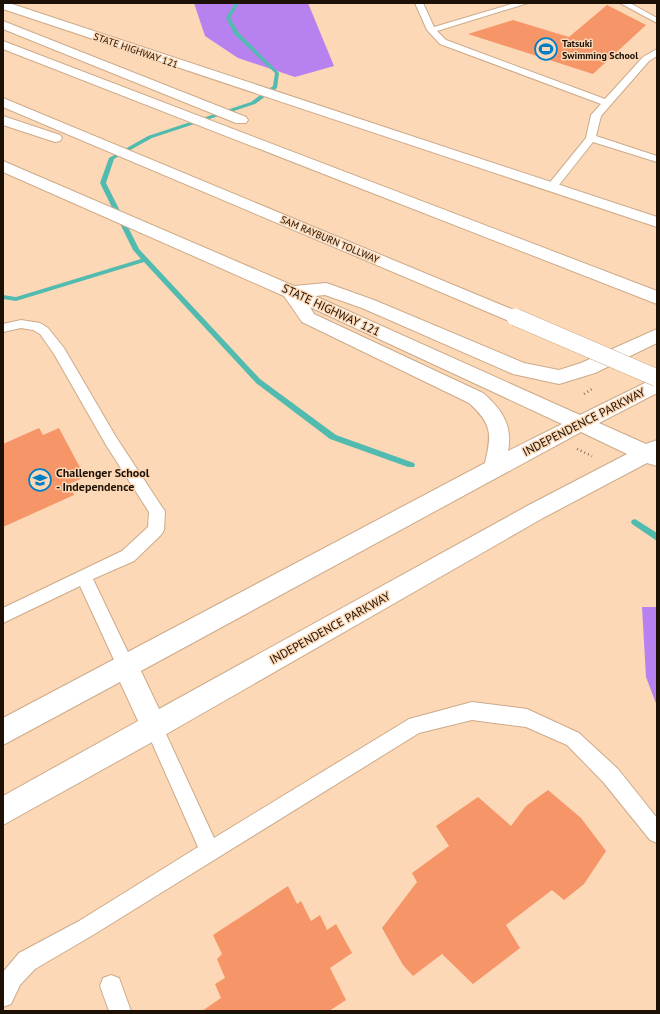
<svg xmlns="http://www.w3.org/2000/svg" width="660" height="1014" font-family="'PT Sans',sans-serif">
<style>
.forest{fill:#b781f0}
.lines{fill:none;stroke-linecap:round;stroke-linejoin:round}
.stream{fill:#52bbaf;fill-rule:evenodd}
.building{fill:#f69568}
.service-casing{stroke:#ccaa89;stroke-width:2}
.secondary-casing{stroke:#ccaa89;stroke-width:2}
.motorway-casing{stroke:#ccaa89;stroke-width:2}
.path{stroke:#8d755e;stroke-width:2.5;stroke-dasharray:1 3;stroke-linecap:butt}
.service{fill:#fff;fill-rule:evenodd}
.secondary{fill:#fff;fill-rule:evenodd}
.motorway{fill:#fff;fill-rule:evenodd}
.motorway-bridge-casing{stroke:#ccaa89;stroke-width:18;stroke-linecap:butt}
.motorway-bridge{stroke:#fff;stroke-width:17}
.labels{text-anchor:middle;stroke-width:3;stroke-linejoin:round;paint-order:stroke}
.far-poi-label{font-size:10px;font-weight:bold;fill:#1d1105;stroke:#fcd8b6;text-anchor:start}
.far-street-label{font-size:10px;fill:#1d1105;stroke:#fcd8b6}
.street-label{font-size:12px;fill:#1d1105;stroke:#fcd8b6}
.poi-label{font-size:12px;font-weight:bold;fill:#1d1105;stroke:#fcd8b6;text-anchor:start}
</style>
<rect width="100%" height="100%" fill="#fcd8b6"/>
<path class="forest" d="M194,3H308L334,66L295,77L238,58L205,36Z
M642,607H657V706L646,677Z"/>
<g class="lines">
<path class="stream" d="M235,3H239L230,18L239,33L279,73L277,88L255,104L152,138L114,159L106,183L139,249L260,379L336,435L414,463L415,465L414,467H408L330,439L256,383L144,262L16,301L3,299V295L16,297L141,259L133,250L100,183L109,158L148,136L251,102L273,86L275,73L235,35L226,18Z
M635,519L657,533V541L632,524L631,522L632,520Z"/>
</g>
<path class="building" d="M607,5L646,25L593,74L468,34L513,20L569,37Z
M39,428L43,435L59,428L85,477L69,484L74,495L3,527V444Z
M548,790L581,818L606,851L584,884L564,900L552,890L506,925L520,948L473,984L442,954L413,976L403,965L382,928L417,882L412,873L449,846L436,826L478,797L511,826L526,806Z
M288,886L297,904L301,901L311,921L320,915L327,930L336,924L352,953L330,968L346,1000L329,1011H202L221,998L215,984L225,978L217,959L222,954L213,935Z"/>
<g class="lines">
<g class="service-casing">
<path id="service" d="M415,3H423L434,27L515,3H528L437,31L446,40L605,99L643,57L657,49V56L649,61L601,116L596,136L657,156V162L593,142L555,190H547L546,188L547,186L586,138L591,115L601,104L440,44L427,30Z
M620,3H630L657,18V23Z
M21,320L40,323L48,328L64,348L116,437L162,507L165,511L164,530L161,535L134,561L93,579L135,667L132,673L126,675L120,673L80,586L3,623V608L122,551L148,527L149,512L106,445L54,354L40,334L33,330L21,328L3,332V324Z
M472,702L527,709L579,733L618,769L657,818V843L650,840L604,783L567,745L526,727L472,720L419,733L93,935L35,969L20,985L11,1004L3,1007V972L19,953L79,921L198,847L145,727L148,721L154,718L160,721L214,838L409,719Z
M111,975L119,978L131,1011H109L100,986L103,978Z"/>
</g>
<g class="secondary-casing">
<path id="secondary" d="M3,3H9L657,217V227L3,9Z
M3,161L294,286L326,283L332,285L374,300L524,363L559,370L581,363L657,329V343L595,373L559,384L513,374L362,308L325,295L315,296L580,415L657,377V393L599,423L646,444L657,440V466L647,463L543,518L163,736L3,825V796L138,721L120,682L3,745V718L485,463C492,433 492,424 469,403L302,322L284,296L3,172ZM310,307L562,424L508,451C513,426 502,409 483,393L314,314ZM581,432L627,454L527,506L159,709L141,671Z"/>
</g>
<g class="motorway-casing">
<path id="motorway" d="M3,21L246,117L248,120L246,123H236L3,29Z
M3,41L657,291V304L3,49Z
M3,98L521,313L524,317L521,321L515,323L509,321L3,107Z
M3,116L60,135L62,138L60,141L55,142L3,125Z"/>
</g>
<path class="path" d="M584,394L592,389
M577,449L592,456"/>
<use href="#service" class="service"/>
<use href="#secondary" class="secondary"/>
<use href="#motorway" class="motorway"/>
<g class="motorway-bridge-casing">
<path id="motorway-bridge" d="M515,317L657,378"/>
</g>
<use href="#motorway-bridge" class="motorway-bridge"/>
</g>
<defs>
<g id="stadium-ring" transform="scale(1.15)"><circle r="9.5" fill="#fcd8b6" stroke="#007ec6" stroke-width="1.5"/><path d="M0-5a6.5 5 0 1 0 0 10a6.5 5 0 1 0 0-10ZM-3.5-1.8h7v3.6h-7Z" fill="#007ec6"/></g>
<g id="school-ring" transform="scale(1.15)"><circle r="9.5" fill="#fcd8b6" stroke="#007ec6" stroke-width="1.5"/><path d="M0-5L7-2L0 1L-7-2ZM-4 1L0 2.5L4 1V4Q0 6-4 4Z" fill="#007ec6"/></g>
</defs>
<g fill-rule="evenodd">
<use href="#stadium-ring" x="546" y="49"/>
<use href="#school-ring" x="40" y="480"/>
</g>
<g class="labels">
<g class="far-poi-label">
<text x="562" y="47">Tatsuki<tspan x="562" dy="12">Swimming School</tspan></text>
</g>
<g class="far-street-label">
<text transform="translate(136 50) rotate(19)" y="4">STATE HIGHWAY 121</text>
<text transform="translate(330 239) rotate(23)" y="4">SAM RAYBURN TOLLWAY</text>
</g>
<g class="street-label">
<text transform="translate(331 310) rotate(25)" y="4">STATE HIGHWAY 121</text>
<text transform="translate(584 422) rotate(-27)" y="4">INDEPENDENCE PARKWAY</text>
<text transform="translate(330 628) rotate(-29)" y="4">INDEPENDENCE PARKWAY</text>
</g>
<g class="poi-label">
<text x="56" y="477">Challenger School<tspan x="56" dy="14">- Independence</tspan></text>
</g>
</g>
<rect width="660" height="1014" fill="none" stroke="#1d1105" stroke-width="8"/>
</svg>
